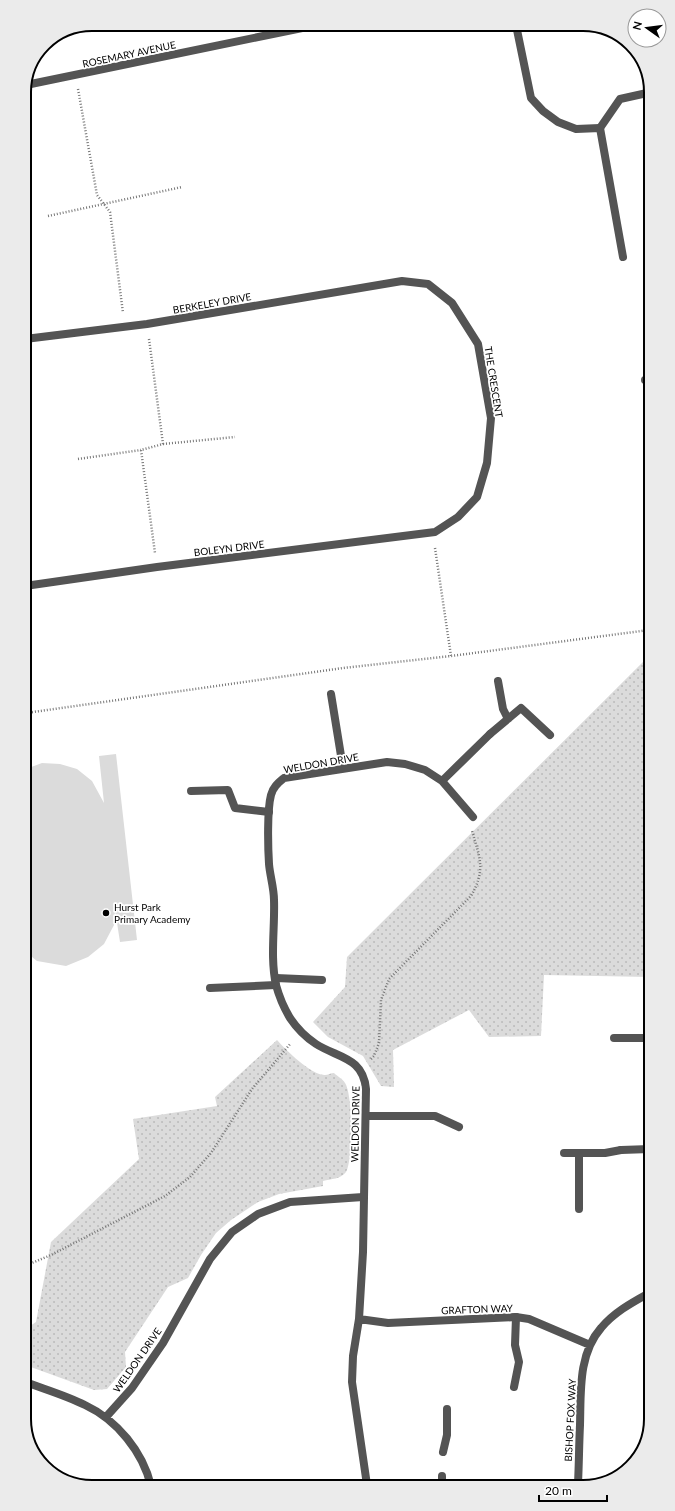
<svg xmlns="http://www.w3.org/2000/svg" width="675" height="1511" font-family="Lato,sans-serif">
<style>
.green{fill:#dbdbdb}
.park{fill:url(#park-dots)}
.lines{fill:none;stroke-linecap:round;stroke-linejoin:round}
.path{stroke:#767676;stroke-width:2.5;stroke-dasharray:1 2;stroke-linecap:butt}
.lane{stroke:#545454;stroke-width:8}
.street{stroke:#545454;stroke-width:8}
.poi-dot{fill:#000;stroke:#fff;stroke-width:1.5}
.labels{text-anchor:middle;stroke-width:3.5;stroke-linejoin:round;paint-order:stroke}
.street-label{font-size:10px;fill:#000;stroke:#fff}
.poi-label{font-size:10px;fill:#000;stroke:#fff;text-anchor:start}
.rim{fill:none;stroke:#000;stroke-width:2}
</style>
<defs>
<pattern id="park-dots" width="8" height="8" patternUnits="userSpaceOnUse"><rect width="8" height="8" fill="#dbdbdb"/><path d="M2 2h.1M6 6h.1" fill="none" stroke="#bababa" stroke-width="1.8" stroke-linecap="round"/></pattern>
</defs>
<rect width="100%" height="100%" fill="#fff"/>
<path class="green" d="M116,754L137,940L120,942L115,910L114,925L104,944L88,957L66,966L37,961L26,952V769L42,763L60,764L77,769L92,781L104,803L99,756Z"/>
<path class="park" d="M649,656L650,977L544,975L541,1036L489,1037L469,1010L393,1050L394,1087L381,1086L363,1056L328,1037L313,1022L345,987L347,957Z
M277,1040C286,1050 311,1075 325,1075C328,1075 331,1073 334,1073C337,1076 343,1079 345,1083C353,1094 353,1161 346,1172C341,1179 331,1179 323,1181V1186L279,1194L258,1202L231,1220L216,1233L201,1255L188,1278L168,1287L125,1352L126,1367L107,1389L94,1390L28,1366L27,1328L36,1322L51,1242L139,1159L133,1119L217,1106L215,1097Z"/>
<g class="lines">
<path class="path" d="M78,89L97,195L110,212L123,313
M48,216L182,187
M149,339L163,444L141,450L155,553
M163,444L235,437
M78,459L141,450
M435,548L451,656
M26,713L343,668L451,656L649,630
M371,1059L374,1056L379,1043L381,1000L389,979L471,896C486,870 480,858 472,831
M27,1265L51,1255L165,1196L190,1177L211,1153L252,1089L291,1043"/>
<path class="lane" d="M600,128L620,99L647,93
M645,380H648
M498,681L503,709L508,719
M331,694L343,768
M490,734L521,708L550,735
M191,791L228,790L235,808L269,812
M276,978L322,980
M210,988L276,985
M647,1008V1055L650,1060
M614,1038H647
M366,1116H435L459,1127
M564,1153H579
M579,1209V1153H605L621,1150
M514,1387L519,1362L515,1345L516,1317
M443,1452L447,1435V1409
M442,1484V1476"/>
<path class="street" d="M516,25L531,98L543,111L558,122L576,129L600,128L623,257
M26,85L307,27
M25,339L147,324L402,281L428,284L452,303L478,344L491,418L487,463L477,497L458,517L435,532L157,567L25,586
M442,781L490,734
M621,1150L650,1149
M27,1202V1208
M359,1319L388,1323L516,1317L529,1319L590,1345
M28,1383C47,1390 67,1396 85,1405C117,1420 143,1452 151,1486
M106,1417L132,1388L163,1343L210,1259L232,1232L258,1214L290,1202L363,1197
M578,1483C579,1464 579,1445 580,1425C581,1393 578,1354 601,1328C614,1312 633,1302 651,1292
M367,1485L352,1382L353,1356L359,1319L363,1252L366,1089C363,1057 338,1058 316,1044C307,1038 296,1027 290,1018C284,1008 279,996 276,985C270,957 275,928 274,900C274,888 270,876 269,864C268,848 267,810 271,795C273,787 278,783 284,778L387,762L405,764L425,770L442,781L473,817"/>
</g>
<circle class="poi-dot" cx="106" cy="913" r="4"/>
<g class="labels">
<g class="street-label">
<text transform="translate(129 54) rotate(-12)" y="4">ROSEMARY AVENUE</text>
<text transform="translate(212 303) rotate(-10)" y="4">BERKELEY DRIVE</text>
<text transform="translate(494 382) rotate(81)" y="4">THE CRESCENT</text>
<text transform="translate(229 548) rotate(-7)" y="4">BOLEYN DRIVE</text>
<text transform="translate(321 763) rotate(-10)" y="4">WELDON DRIVE</text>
<text transform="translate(355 1124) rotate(-89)" y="4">WELDON DRIVE</text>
<text transform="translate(477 1309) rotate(-2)" y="4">GRAFTON WAY</text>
<text transform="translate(137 1360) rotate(-55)" y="4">WELDON DRIVE</text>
<text transform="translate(570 1420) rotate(-87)" y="4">BISHOP FOX WAY</text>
</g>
<g class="poi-label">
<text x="114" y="911">Hurst Park<tspan x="114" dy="12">Primary Academy</tspan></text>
</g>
</g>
<path d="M0 0H675V1511H0ZM92 31H583A61 61 0 0 1 644 92V1419A61 61 0 0 1 583 1480H92A61 61 0 0 1 31 1419V92A61 61 0 0 1 92 31Z" fill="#ebebeb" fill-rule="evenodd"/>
<path class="rim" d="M92 31H583A61 61 0 0 1 644 92V1419A61 61 0 0 1 583 1480H92A61 61 0 0 1 31 1419V92A61 61 0 0 1 92 31Z"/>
<g transform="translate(647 28) rotate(284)"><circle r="19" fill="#ffffff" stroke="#999999"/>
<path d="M0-3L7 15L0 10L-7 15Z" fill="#000000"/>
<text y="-6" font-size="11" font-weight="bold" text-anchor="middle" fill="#000000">N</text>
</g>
<path d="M539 1495v6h68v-6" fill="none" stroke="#000000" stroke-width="2"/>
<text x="545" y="1495" font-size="12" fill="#000000" stroke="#ffffff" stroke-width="3" paint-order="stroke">20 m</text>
</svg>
